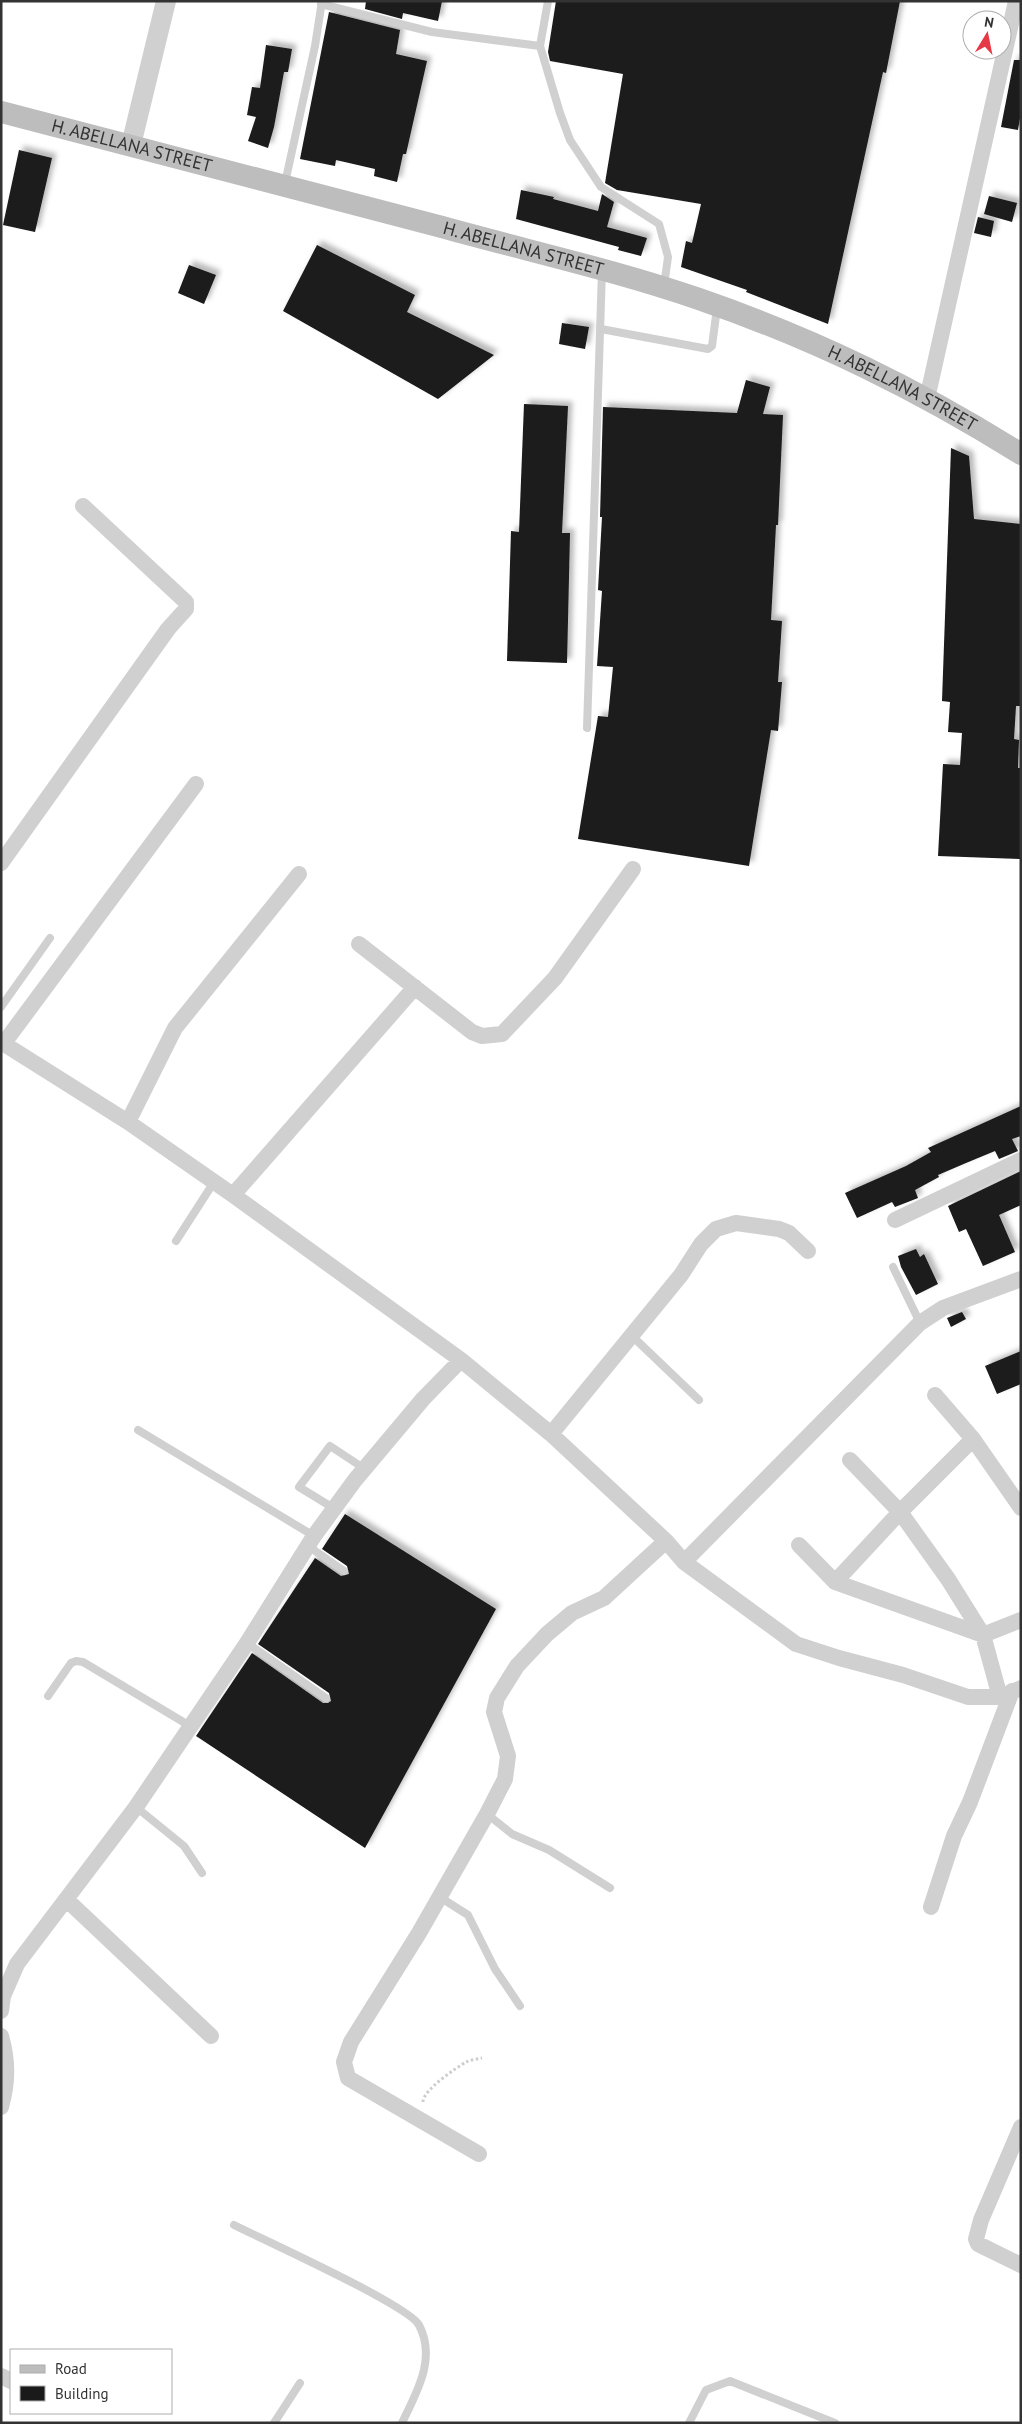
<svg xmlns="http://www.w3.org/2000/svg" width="1022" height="2424" font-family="'PT Sans',sans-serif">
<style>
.building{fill:#1a1a1a;filter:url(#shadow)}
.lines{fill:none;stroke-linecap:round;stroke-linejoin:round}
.path{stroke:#cdcdcd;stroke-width:3;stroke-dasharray:2.5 2.5;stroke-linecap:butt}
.service{stroke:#d0d0d0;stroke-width:8}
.minor{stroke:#d0d0d0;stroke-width:16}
.tertiary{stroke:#d0d0d0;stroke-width:20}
.secondary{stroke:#bdbdbd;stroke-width:22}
.labels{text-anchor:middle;stroke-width:5;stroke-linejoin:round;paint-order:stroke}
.street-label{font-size:18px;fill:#333;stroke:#fff}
</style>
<defs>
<filter id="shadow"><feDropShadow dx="4.5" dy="-4.5" stdDeviation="2.5" flood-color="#0004"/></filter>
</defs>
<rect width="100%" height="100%" fill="#fff"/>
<path class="building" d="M366,1H442L438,21L403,13L402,19L365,9Z
M556,1H900L886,73L883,72L828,324L746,292L747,290L681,267L686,241L692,243L701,204L617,190L605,183L623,74L550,61L548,52Z
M329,12L400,30L396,54L427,61L406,154H403L397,182L374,176L375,169L336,160L335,166L300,159Z
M266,45L292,49L288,72H284L274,127L268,148L248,141L256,117L247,115L252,87L260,88Z
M1014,60H1021V112L1018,130L1001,127Z
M19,150L52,158L35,232L3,225Z
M521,190L554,197L553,199L598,211L602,194L614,202L607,227L647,238L641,256L618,250L619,247L516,219Z
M989,196L1017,203L1012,222L984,214Z
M978,217L994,221L991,237L974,233Z
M317,245L415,295L407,312L494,355L438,399L283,311Z
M189,265L216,275L204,304L178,293Z
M562,323L589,327L585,349L559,344Z
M746,380L770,387L763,414L783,415L778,525H776L771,620L782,621L778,682H782L778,731L771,730L749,866L578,839L598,716L608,717L613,667L597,666L602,591L598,590L602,517H600L603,407L737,413Z
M524,404L568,406L562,533H570L567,663L507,661L511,531L519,532Z
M951,448L969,456L974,519L1021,524V706H1016L1014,739L1019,740L1018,768H1021L1020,859L938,856L943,764L960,765L962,733L948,732L950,702L942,701Z
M1021,1106V1136L1012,1139L1018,1151L999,1159L995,1151L966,1163L938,1175L939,1177L915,1190L918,1198L895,1207L892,1202L857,1218L845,1193L906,1166L931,1152L928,1148Z
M1021,1171V1205L999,1215L1015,1252L983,1266L966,1229L959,1232L948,1206Z
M916,1249L920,1257L924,1254L938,1284L916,1295L901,1267L898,1256Z
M962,1312L966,1319L951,1327L947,1318Z
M1021,1351V1384L997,1394L985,1366Z
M345,1514L496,1609L365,1848L196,1736L252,1653L323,1703H328L331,1701L329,1693L258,1644L315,1558L341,1576L349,1574L347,1566L322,1549Z"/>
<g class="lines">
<path class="path" d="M423,2102C423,2090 456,2068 466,2062C471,2060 477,2059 482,2058"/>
<path class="service" d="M548,1L540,46L560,113L570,140L601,187L659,224L668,257L664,286
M321,4L432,32L540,46
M285,183L315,46L322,1
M601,329L708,349L712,346L717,308
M587,728L602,271
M1,1007L50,938
M176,1241L214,1182
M893,1267L920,1323
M631,1335L699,1400
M138,1430L314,1536
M335,1509L299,1487L330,1446L365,1469
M308,1546L344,1571
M247,1643L326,1698
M48,1696L71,1663L76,1661L83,1662L190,1726
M136,1807L184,1846L202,1873
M487,1814L512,1834L549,1850L610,1888
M438,1896L468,1915L495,1969L520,2006
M234,2225C264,2240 408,2305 419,2325C437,2359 416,2393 402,2423
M274,2423L300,2383
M689,2423L706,2390L730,2381L835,2423"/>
<path class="minor" d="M927,399L1016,1
M1,863L168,629L186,609V602L83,506
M359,944L472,1032L482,1036L502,1034L555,978L633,869
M1,1042L128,1122L233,1195L461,1360L551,1434L666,1541L684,1562L796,1644L839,1658L903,1675L968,1697H1000L1021,1688
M4,1043L196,784
M128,1122L175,1028L299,874
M233,1195L415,987
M895,1220L1021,1160
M935,1395L973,1439L1021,1508
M551,1434L681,1275L701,1244L716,1229L736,1223L779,1229L789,1233L808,1251
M850,1460L900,1512L948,1579L983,1635L1021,1620
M799,1545L835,1582L983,1635L1000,1697
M684,1562L920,1323L943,1308L1021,1279
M835,1582L900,1512L973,1439
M67,1900L211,2036
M931,1907L954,1836L970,1802L1012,1691
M1,2011L3,1996L17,1964L136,1807L247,1643L314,1536L355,1480L423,1399L461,1360
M1,2036C8,2061 8,2082 1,2107
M1021,2127L981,2220L976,2239L978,2244L1021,2265
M479,2154L348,2078L344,2062L351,2042L419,1933L487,1814L505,1779L508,1756L494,1712L497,1698L517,1666L547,1634L572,1613L604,1598L666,1541
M1,2376L11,2381"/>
<path class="tertiary" d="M131,145L166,1"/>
<path class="secondary" id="s1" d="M1,112C149,150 296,188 442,227C528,251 615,270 699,299C815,339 917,389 1021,454"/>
</g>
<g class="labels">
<g class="street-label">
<text dy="6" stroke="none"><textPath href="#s1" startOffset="135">H. ABELLANA STREET</textPath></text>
<text dy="6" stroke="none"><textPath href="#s1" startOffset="540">H. ABELLANA STREET</textPath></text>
<text dy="6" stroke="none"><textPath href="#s1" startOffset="945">H. ABELLANA STREET</textPath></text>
</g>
</g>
<rect width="1022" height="2424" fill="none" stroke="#333333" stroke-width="5"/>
<rect x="10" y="2349" width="162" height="65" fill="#ffffff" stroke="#adadad"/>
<rect x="20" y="2365" width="25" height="8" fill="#bdbdbd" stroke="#adadad"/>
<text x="55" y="2374" font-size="15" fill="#333333">Road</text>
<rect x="20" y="2386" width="25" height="15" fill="#1a1a1a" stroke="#adadad"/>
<text x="55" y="2399" font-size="15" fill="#333333">Building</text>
<g transform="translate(987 35) rotate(10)"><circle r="24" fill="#ffffff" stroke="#adadad"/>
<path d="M0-4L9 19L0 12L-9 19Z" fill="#e63946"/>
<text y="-8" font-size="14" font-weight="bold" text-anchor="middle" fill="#333333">N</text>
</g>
</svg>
